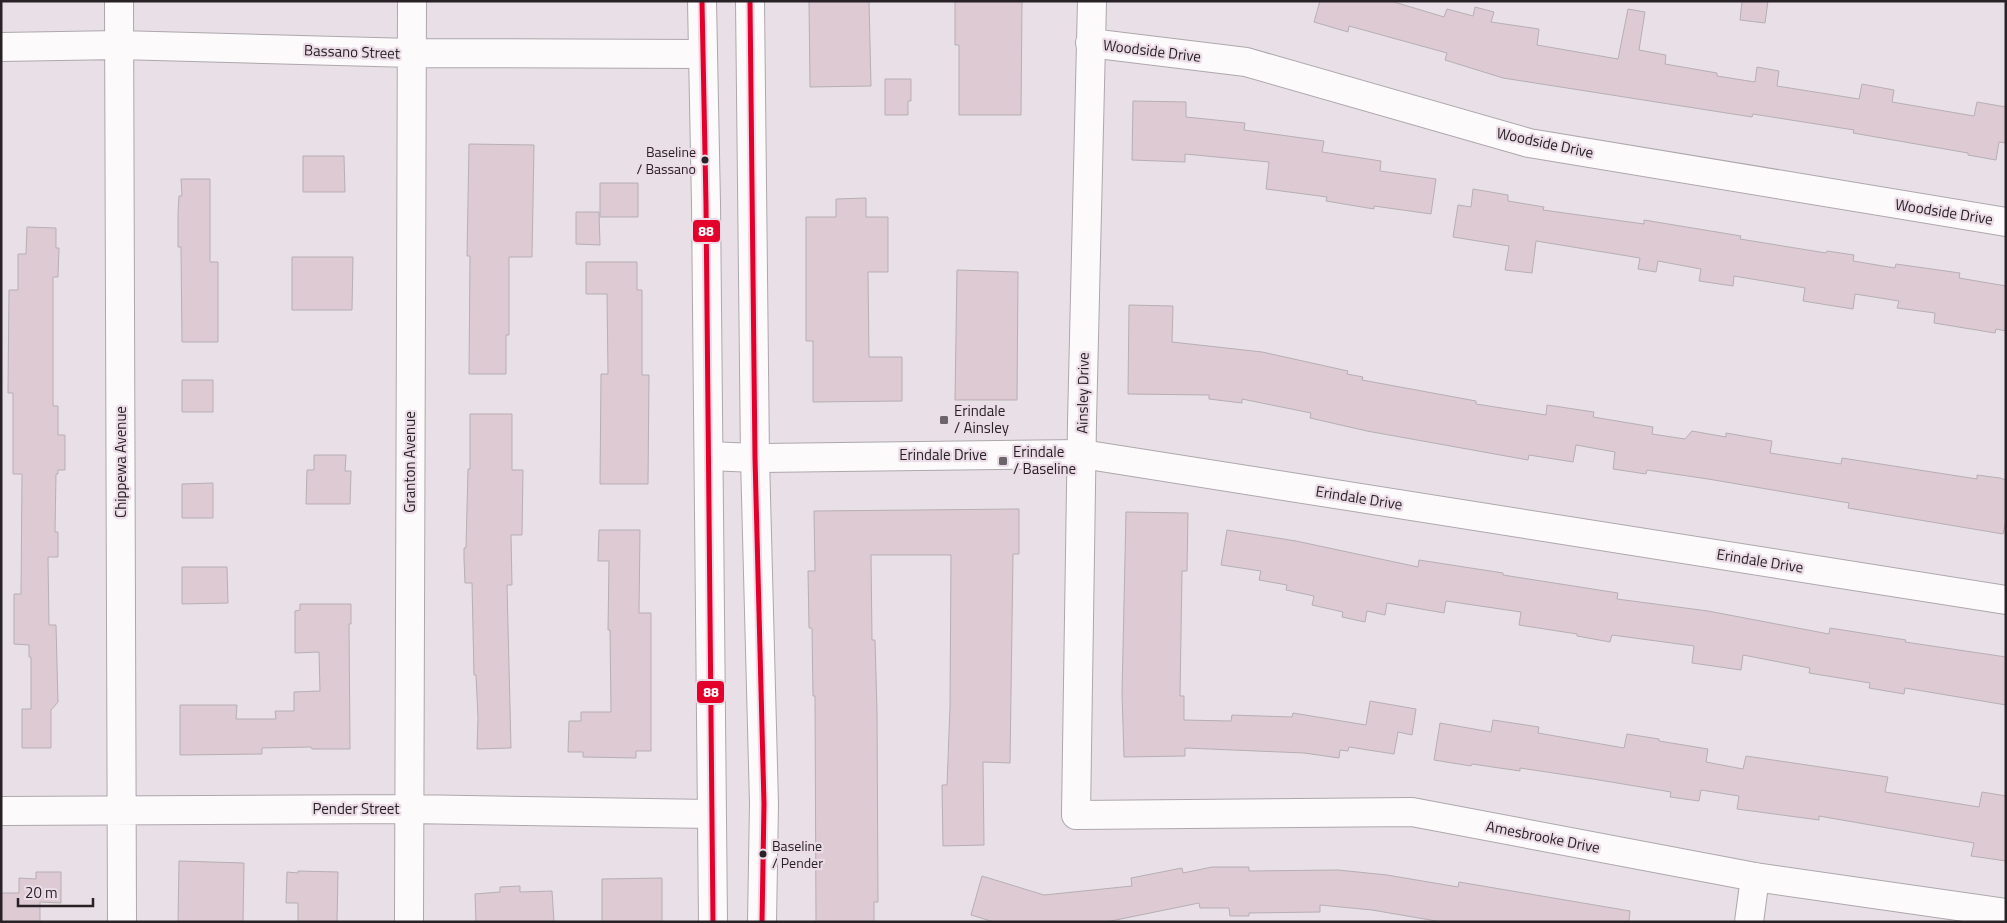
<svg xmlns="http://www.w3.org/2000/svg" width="2007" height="923" font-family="'Titillium Web',sans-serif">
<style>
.building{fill:#ddcad2;stroke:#b6afb3}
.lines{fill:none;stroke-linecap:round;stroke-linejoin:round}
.minor-casing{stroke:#ada7ac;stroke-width:30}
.tertiary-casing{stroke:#ada7ac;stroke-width:30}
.primary-casing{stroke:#ada7ac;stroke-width:30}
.minor{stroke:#fcfafb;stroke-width:28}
.tertiary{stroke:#fcfafb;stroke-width:28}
.primary{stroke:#fcfafb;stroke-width:28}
.bus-1-casing{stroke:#ecdce7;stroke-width:9}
.bus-1{stroke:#e4002b;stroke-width:5}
.bus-dot{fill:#282226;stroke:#ecdce7;stroke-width:2}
.poi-dot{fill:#6b6469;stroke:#ecdce7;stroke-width:2}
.labels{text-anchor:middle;stroke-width:4.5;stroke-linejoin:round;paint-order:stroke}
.bus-label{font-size:14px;fill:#282226;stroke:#ecdce7;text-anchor:end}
.street-label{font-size:15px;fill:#282226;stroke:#ecdce7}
.poi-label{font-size:15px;fill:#282226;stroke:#ecdce7;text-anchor:start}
.line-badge{stroke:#ecdce7;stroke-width:2}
.badge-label{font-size:14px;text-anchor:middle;font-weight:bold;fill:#fff}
</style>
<rect width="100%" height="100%" fill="#e8e0e6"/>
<path class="building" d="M809,1H869L871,86L810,87Z
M955,1H1022L1021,115H959V45H955Z
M1320,1H1391L1444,17L1447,9L1473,16L1475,7L1494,12L1491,22L1539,29L1537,45L1618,59L1628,9L1645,12L1639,50L1666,55L1665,64L1717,73V76L1755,82L1757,67L1779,71L1777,86L1859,99L1862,84L1894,90L1892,102L1974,116L1977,102L2006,107V143L1999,142L1996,160L1968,155V153L1853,133L1854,130L1753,114L1752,117L1503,78L1445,60L1447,53L1349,26L1348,32L1314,22Z
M1742,1H1768L1765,23L1740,20Z
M885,79H911V101H908V115H885Z
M1133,101L1186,102V117L1245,123L1244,130L1324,141L1322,152L1381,161L1380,171L1436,179L1431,214L1374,206V209L1326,201L1327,197L1266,189L1269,162L1185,154V162L1132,160Z
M469,144L534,145L532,257H509V335H506V374H469L470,256H467Z
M303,156H344L345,192H303Z
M181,179H210V262H218V342H182L181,247H178V213L179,196H182Z
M600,183H638V217H600Z
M1473,189L1508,195V201L1544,207L1543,210L1644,224V220L1741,236L1740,239L1826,253L1827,251L1854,255L1853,261L1895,268L1896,264L1960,273L1959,278L2006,286V331L1996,329L1995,333L1934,323L1935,313L1897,308L1899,301L1855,294L1853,309L1803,301L1805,288L1734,276L1733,286L1699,281L1701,269L1658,261L1656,272L1638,269L1640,258L1536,241L1532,273L1505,270L1509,246L1453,237L1458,205L1471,207Z
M866,198V217H888V272H868L869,357H902V401L813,402V341H806V217H836V199Z
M576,212H599L600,245L576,244Z
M27,227L56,228V248H59L58,277H53V406H58V435H65V470H58V474H56L55,532H58V557H48L49,625H56L58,702L51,710V748H22V709H31V657H29V645L14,644V594H21L22,474H13V393H8L9,290H18V254H26Z
M292,257H353L352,310H292Z
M586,262H637V290H642V375H649L648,484H600L601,374H608L607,294H586Z
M957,270L1018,272L1017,400H955Z
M1129,305L1173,306L1172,342L1262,352L1348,371L1347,374L1363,377L1362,380L1476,401V404L1546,415L1547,405L1594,412L1593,417L1653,427L1652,434L1685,439L1692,431L1726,437V433L1772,441L1770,453L1841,464L1842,458L1977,479V475L2000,478L2006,480V520L2003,534L1848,508L1849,503L1708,479L1647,470L1646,474L1613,469L1615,452L1576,445L1573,462L1529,455L1528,460L1367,431L1310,418L1311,413L1242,399V403L1209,399V395L1128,394Z
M182,380H213V412H182Z
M470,414H512V470H523L522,535H511L512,585H507L511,748L477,749L478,718L476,675H474L472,583H465L464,559V548H466L468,469H470Z
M314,455H346L345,471H351L350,504H306L307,470H314Z
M213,483V518H182V484Z
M1019,509V554H1013L1010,763L983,762L984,845L943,846L942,785H947L950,707L951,555H871L872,640H875L877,710L878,902H874V922H816L815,696H813L812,628H809L808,571H815L814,511Z
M1126,512L1188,513L1187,571H1182L1180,696H1184V720L1231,721L1232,715L1292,717L1293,713L1366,725L1370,701L1416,709L1412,735L1398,732L1394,754L1349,747L1348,751L1340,750L1339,758L1304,753L1185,748V756L1124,757L1122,694Z
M599,530H640L639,613H651V751H636V758L583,757V752H568L569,721H581V712H611L610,630H608L609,561H598Z
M1227,530L1296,541L1418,567L1419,560L1503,573V575L1618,593L1617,599L1708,611L1829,634L1830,628L1906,640L1905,642L2006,657V705L1905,688L1904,694L1869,688L1870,683L1809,673L1810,668L1743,655L1741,670L1692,663L1694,646L1612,635L1610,642L1577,636V634L1519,625L1521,612L1446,601L1444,613L1387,603L1385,615L1367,611L1365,622L1342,617L1343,612L1312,605L1314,596L1286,590L1287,585L1259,580L1261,571L1221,565Z
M182,567H227L228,603L182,604Z
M300,604H351V624H349L350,749H312L311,747L262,748V754L180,755V705H237L236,719H276L275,711H294V692L320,691L319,652L295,653V611L300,610Z
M1493,720L1539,727L1538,733L1624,748L1627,734L1659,739V741L1708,749L1706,762L1743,769L1746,756L1888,777L1885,792L1979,807L1982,792L2006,796V861L1971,856L1974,843L1819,816V820L1737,809L1739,796L1701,790L1699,801L1670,797L1671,792L1593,779L1520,768V771L1472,764L1471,766L1434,760L1440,723L1491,732Z
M179,861L244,863L243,922H178Z
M1212,867H1249V871L1338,870L1387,875L1458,887L1459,882L1630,911L1629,922H1442L1372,910L1320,905V912L1249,913V916H1230L1229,908H1200L1199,903L1106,922H994L971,915L982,876L1044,895L1132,886L1131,878L1182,868L1183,873Z
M298,871L338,872L337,922H298V903H286L287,872L298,873Z
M36,872H61V903L40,902V922H1V893H19V878L36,879Z
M662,878V922H602V879Z
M520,886V892L552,891L554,922H476L475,894L500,892V887Z"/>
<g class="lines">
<g class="minor-casing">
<path id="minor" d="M119,1L122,922
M1092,1L1082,422L1076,815L1412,812L1755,877L2006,913
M1090,43L1246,62L1529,143L2006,222
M1,47L119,45L412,53L703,54
M1,811L409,809L711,814
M409,922L412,1
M1749,922L1755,877"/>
</g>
<g class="tertiary-casing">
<path id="tertiary" d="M709,456L755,458L1082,454L2006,600"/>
</g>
<g class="primary-casing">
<path id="primary" d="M702,1L706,204L713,922
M750,1L755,458L764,804L762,922"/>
</g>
<use href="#minor" class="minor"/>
<use href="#tertiary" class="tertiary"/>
<use href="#primary" class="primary"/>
<g class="bus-1-casing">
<path id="bus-1" d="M702,1L706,204L713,922
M750,1L755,458L764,804L762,922"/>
</g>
<use href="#bus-1" class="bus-1"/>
</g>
<g class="bus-dot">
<circle cx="705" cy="160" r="4.5"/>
<circle cx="763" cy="854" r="4.5"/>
</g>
<g class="poi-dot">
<rect x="939" y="415" width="10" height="10" rx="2.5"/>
<rect x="998" y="456" width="10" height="10" rx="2.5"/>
</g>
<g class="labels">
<g class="bus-label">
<text x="696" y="157">Baseline<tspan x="696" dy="17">/ Bassano</tspan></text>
<text x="772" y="851" text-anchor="start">Baseline<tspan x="772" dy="17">/ Pender</tspan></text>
</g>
<g class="street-label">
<text transform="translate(1152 51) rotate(7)" y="5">Woodside Drive</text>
<text transform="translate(352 52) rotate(2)" y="5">Bassano Street</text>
<text transform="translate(1545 143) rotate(12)" y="5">Woodside Drive</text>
<text transform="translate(1944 212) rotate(9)" y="5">Woodside Drive</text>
<text transform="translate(1083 393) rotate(-89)" y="5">Ainsley Drive</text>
<text x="943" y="460">Erindale Drive</text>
<text transform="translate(121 462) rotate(-90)" y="5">Chippewa Avenue</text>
<text transform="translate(410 462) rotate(-90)" y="5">Granton Avenue</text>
<text transform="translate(1359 498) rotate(9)" y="5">Erindale Drive</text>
<text transform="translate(1760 561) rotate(9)" y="5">Erindale Drive</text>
<text x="356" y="814">Pender Street</text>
<text transform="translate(1543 837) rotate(11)" y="5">Amesbrooke Drive</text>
</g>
<g class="poi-label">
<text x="954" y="416">Erindale<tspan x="954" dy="17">/ Ainsley</tspan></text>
<text x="1013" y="457">Erindale<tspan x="1013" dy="17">/ Baseline</tspan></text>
</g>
</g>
<g class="line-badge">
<rect x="692" y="219" width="29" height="24" rx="5" fill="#e4002b"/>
<rect x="696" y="680" width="29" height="24" rx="5" fill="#e4002b"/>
</g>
<g class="badge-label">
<text x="706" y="236">88</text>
<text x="711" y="697">88</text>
</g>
<rect width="2007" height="923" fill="none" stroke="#282226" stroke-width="5"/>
<path d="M18 898v8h75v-8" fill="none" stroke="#282226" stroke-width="2.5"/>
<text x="25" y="898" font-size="15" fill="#282226" stroke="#ecdce7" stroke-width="4" paint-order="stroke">20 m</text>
</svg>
